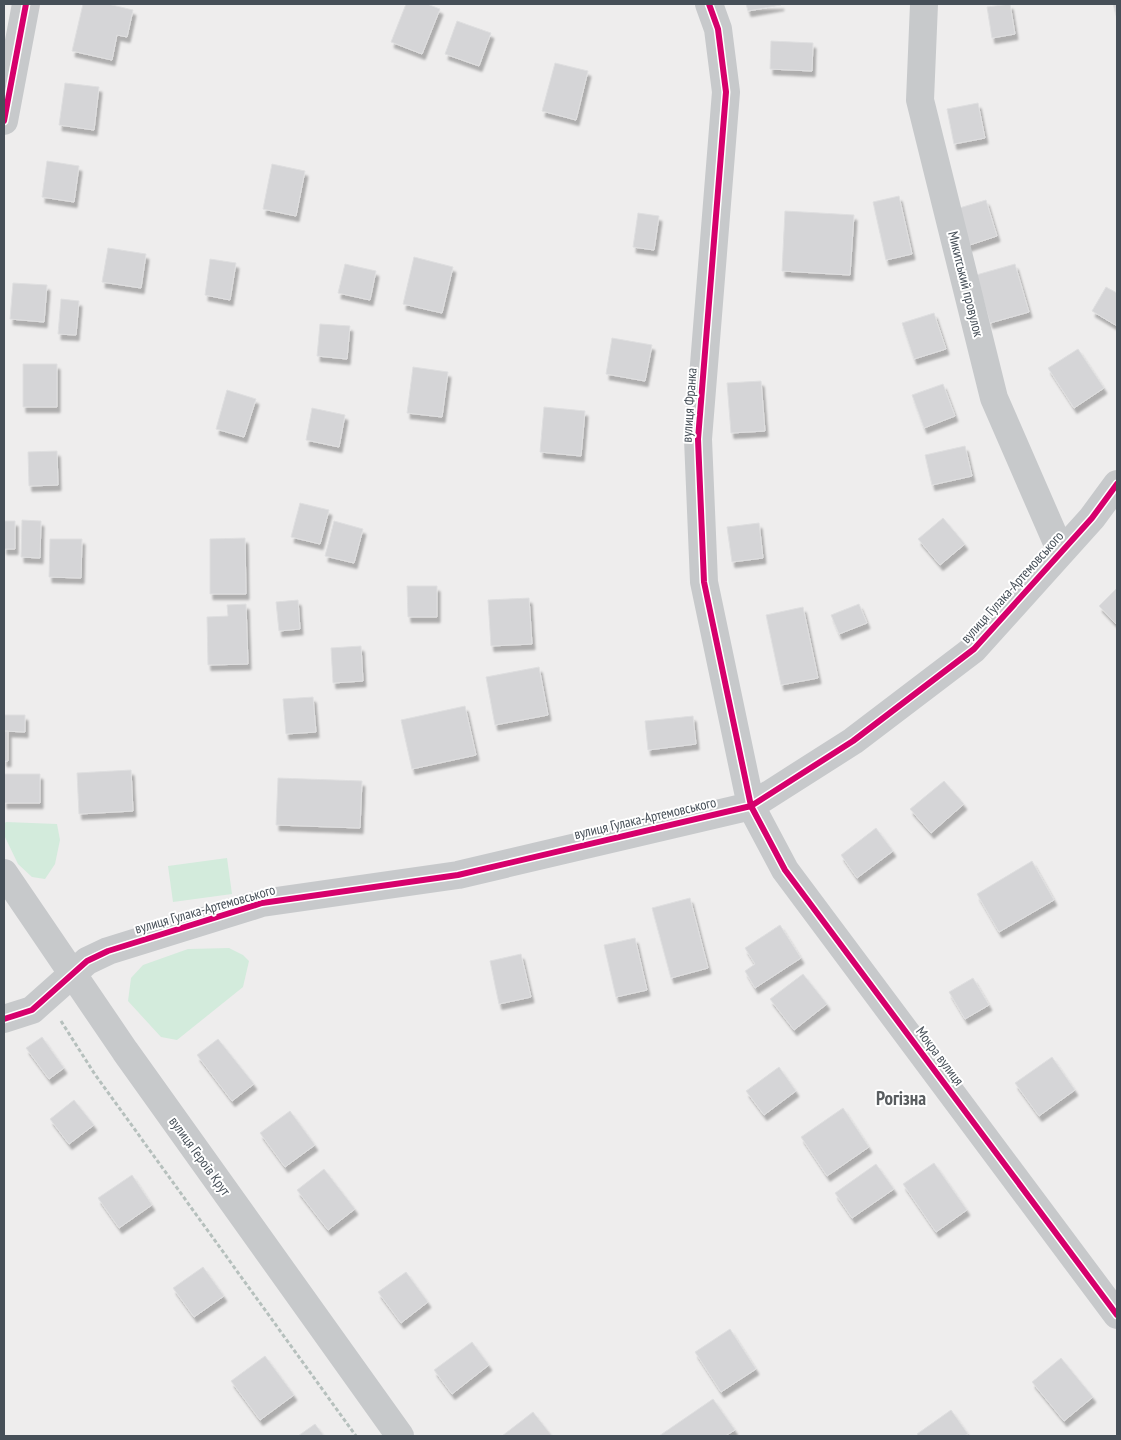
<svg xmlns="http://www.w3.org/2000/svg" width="1121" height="1440" font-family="'PT Sans Narrow',sans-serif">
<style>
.green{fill:#d3ebdc}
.building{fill:#d5d5d7;stroke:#dfdfe0;filter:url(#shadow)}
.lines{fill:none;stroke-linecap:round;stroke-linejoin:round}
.path{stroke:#b6c0bd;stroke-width:3;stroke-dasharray:4 2.5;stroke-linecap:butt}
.minor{stroke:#c7c9cb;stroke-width:28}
.cycleway-casing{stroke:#fff;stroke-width:9}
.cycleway{stroke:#d6006c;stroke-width:6}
.labels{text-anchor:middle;stroke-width:4;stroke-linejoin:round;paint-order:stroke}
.street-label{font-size:14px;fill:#464f58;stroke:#fff}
.district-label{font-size:19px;font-weight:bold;fill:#595d60;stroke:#fff}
</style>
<defs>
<filter id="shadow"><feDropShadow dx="3" dy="5.5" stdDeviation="1" flood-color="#0004"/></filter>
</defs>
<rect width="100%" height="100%" fill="#eeeded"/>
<path class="green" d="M6,822L57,824L60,840L55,864L45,879L32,877L18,864L4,835V824Z
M227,858L232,894L173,902L168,866Z
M229,948L243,955L249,961L243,987L177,1040L161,1037L128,1001L131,978L143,965L188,949Z"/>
<path class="building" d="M83,4H108L133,10L127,37L117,35L112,60L72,51Z
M406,4H427L440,9L422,54L391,42Z
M746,4H781V5L748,11Z
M1010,4L1015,34L992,38L987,7Z
M1113,4H1117V19Z
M457,21L491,33L479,66L445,54Z
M771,41L813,43L812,71L770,69Z
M555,63L588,71L576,120L542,111Z
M65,83L99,87L94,130L59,125Z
M978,103L985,138L954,144L947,109Z
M47,161L79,166L74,202L42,197Z
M272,164L305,171L296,216L263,209Z
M899,196L912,254L886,260L873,202Z
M986,200L997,236L967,246L956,209Z
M785,211L854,215L850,275L782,271Z
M638,213L659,216L654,250L633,247Z
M108,248L146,254L141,288L102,282Z
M414,257L453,267L442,313L403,304Z
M210,259L236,263L230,300L205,295Z
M345,264L376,271L370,300L338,293Z
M1015,264L1029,312L990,323L976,275Z
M13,283L47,285L44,322L10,319Z
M1106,287L1117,293V326L1092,311Z
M61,299L79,301L76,335L58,334Z
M934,313L946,349L914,359L902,323Z
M320,324L350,326L347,359L317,356Z
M612,338L652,345L645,381L606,374Z
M1078,349L1104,388L1074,408L1048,368Z
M23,364H57V407H23Z
M413,367L448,372L442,417L407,413Z
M761,381L765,431L731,433L727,383Z
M943,384L955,416L924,428L912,395Z
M227,390L256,399L244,437L216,429Z
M544,407L585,411L581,456L540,452Z
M312,408L345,415L339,447L306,440Z
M965,446L972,476L932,485L925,455Z
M57,451L58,485L29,486L28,452Z
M300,503L329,510L320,544L291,537Z
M943,518L965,544L940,565L918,539Z
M22,520L41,521L40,558L21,557Z
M4,521H15V549H4Z
M334,521L363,529L354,563L325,556Z
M759,523L763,558L732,562L727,527Z
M245,538L246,594H210V539Z
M50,539H82L81,578L49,577Z
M407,586H437V617H408Z
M1117,588V625L1099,606Z
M529,598L532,644L491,646L488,600Z
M298,600L300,629L279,631L276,602Z
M246,604L248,664L208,665L207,617L228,616L227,605Z
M859,604L867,623L839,634L831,615Z
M803,607L818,678L781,685L766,615Z
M361,646L363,681L333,683L331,648Z
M539,667L548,715L495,725L486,677Z
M313,697L316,732L286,734L283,699Z
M465,706L476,755L412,769L401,720Z
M4,715H25V732L4,731Z
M693,716L696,744L648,750L645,721Z
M4,731H8V761H4Z
M131,770L133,811L79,814L77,773Z
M4,774H40V803H4Z
M278,778L362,781L360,828L276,825Z
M944,781L964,804L931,833L910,809Z
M876,828L893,851L857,878L841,855Z
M1032,861L1054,900L999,932L977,894Z
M690,898L708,968L671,978L652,908Z
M780,925L801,958L755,988L745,971L755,964L745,948Z
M635,938L647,990L616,997L604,945Z
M521,954L531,997L499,1004L490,961Z
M803,974L827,1004L794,1030L770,999Z
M973,978L989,1005L965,1019L949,992Z
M42,1037L64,1068L49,1079L26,1048Z
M218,1039L254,1084L232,1101L197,1055Z
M1052,1057L1075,1090L1039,1116L1015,1083Z
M779,1067L796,1091L764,1115L746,1091Z
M74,1100L94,1125L69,1144L50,1119Z
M843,1108L869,1147L827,1176L801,1137Z
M290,1111L315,1145L285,1167L260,1133Z
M934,1163L967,1210L936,1232L903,1184Z
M876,1164L894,1189L852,1218L835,1193Z
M324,1169L355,1209L328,1230L297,1190Z
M132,1175L152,1205L119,1228L98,1198Z
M203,1267L224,1296L194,1317L173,1288Z
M406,1272L428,1302L401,1323L378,1292Z
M730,1329L756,1369L721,1392L695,1352Z
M472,1342L489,1365L452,1394L434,1370Z
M265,1356L294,1395L260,1420L231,1381Z
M1061,1358L1093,1397L1064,1421L1032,1382Z
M713,1399L735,1430L725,1436H659Z
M951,1410L968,1434L964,1436H919L917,1434Z
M533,1412L552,1436H502Z
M315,1424L324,1436H298Z"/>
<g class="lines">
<path class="path" d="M61,1021L94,1073L356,1436"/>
<path class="minor" d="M709,4L718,29L726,92L698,439L704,582L751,806L785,870L1117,1315
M924,4L920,100L994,398L1061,552
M4,121L26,4
M4,873L125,1051L400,1436
M4,1019L32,1010L87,961L108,951L262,903L458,875L751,806L853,741L974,649L1092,518L1117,484"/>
<g class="cycleway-casing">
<path id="cycleway" d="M709,4L718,29L726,92L698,439L704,582L751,806L785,870L1117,1315
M4,121L26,4
M4,1019L32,1010L87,961L108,951L262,903L458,875L751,806L853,741L974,649L1092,518L1117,484"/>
</g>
<use href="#cycleway" class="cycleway"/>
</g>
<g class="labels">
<g class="street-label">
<text transform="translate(966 284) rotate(76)" y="5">Микитський провулок</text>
<text transform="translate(689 405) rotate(-86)" y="5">вулиця Франка</text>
<text transform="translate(1012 587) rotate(-48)" y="5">вулиця Гулака-Артемовського</text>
<text transform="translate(645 818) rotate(-13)" y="5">вулиця Гулака-Артемовського</text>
<text transform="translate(205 909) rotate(-16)" y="5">вулиця Гулака-Артемовського</text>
<text transform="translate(940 1056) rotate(53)" y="5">Мокра вулиця</text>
<text transform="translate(200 1156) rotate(54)" y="5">вулиця Героїв Крут</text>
</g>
<g class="district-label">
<text x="901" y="1105">Рогізна</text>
</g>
</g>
<rect width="1121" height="1440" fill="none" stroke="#464f58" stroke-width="10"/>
</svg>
